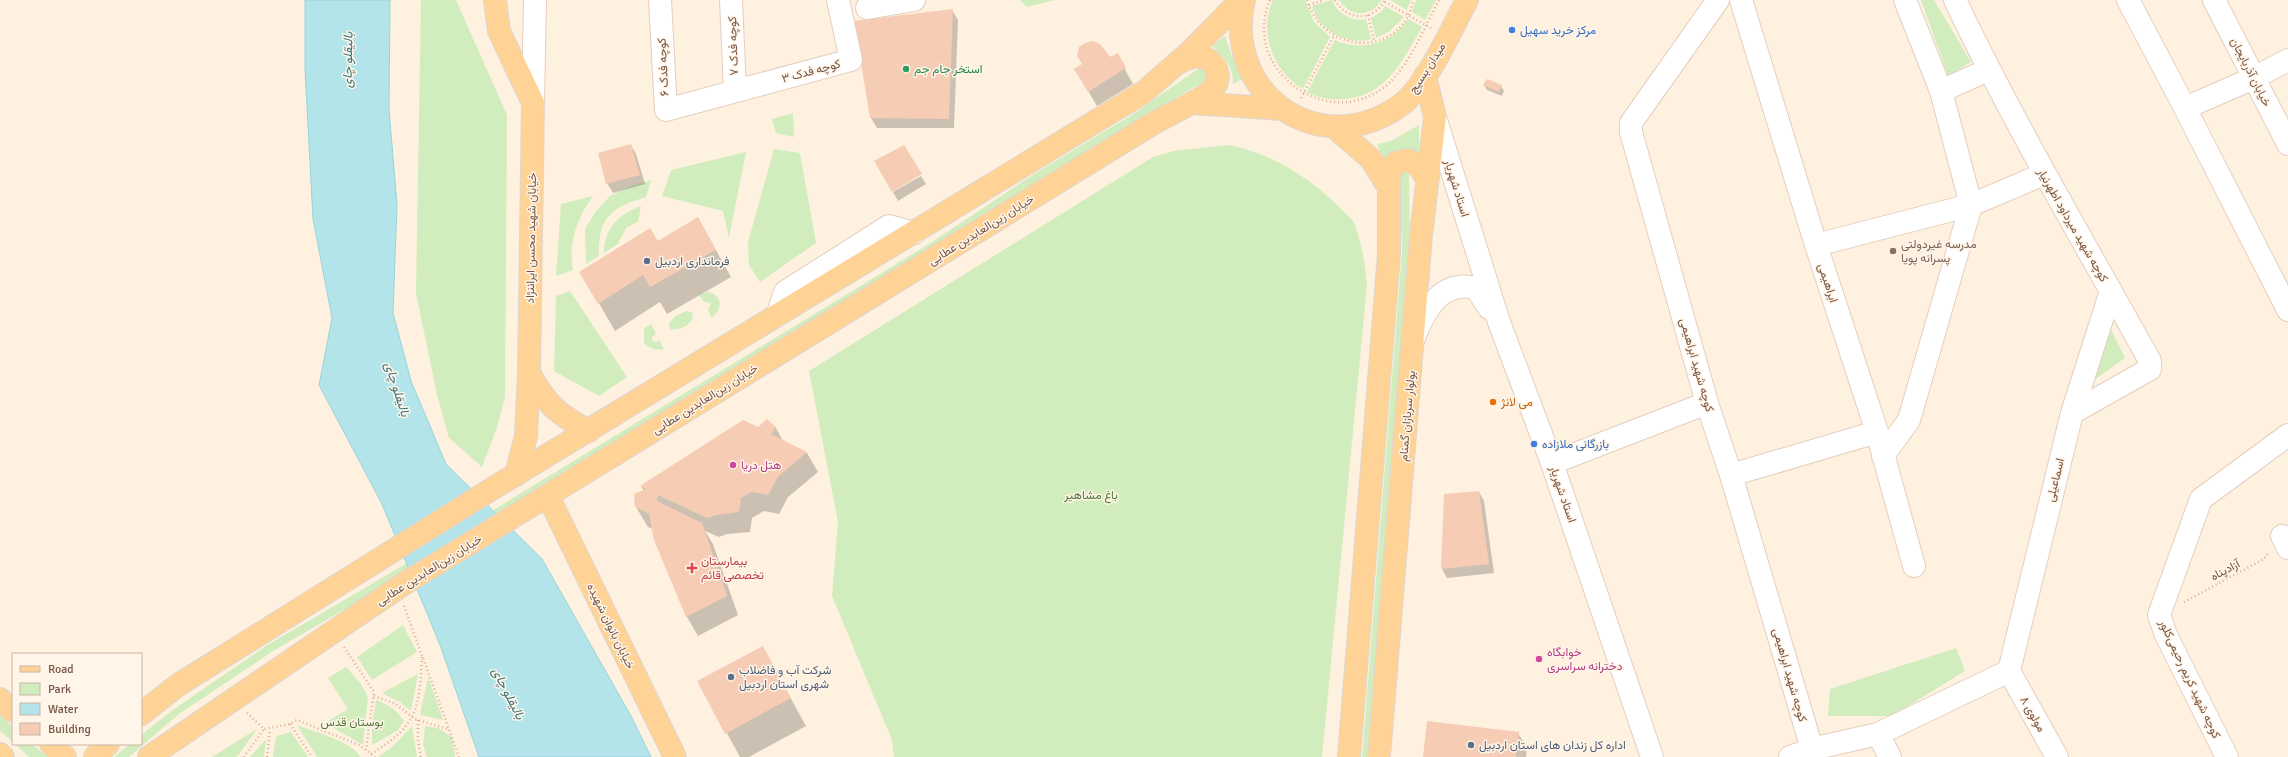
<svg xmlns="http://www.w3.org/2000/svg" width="2288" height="757" font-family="Signika,Vazirmatn,sans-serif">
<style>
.green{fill:#d2edbd}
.water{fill:#b2e4e9;stroke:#98d4dc}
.shadow{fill:#0003}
.building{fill:#f6ccb5}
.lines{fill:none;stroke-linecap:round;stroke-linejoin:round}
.minor-casing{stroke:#e5cebe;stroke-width:24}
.major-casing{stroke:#ded6d2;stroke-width:24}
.path{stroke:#dbaf98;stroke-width:2.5;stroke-dasharray:1 3;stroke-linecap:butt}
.minor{stroke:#fff;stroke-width:22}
.major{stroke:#ffd396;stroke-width:22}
.shop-dot{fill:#3f7fe0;stroke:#fff5e8;stroke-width:1.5}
.leisure-dot{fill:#2e9e5b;stroke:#fff5e8;stroke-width:1.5}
.education-dot{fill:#8d6e63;stroke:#fff5e8;stroke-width:1.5}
.service-dot{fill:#5c6f8a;stroke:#fff5e8;stroke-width:1.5}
.food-dot{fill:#e8710a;stroke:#fff5e8;stroke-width:1.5}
.hotel-dot{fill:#d1479c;stroke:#fff5e8;stroke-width:1.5}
.health-dot{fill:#e0444e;stroke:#fff5e8;stroke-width:1.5}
.labels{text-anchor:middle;stroke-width:3;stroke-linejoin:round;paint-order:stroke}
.shop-label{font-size:12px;fill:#366cbe;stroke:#fff5e8;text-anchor:start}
.street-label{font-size:12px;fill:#775545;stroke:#fff5e8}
.leisure-label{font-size:12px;fill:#27864d;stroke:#fff5e8;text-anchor:start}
.education-label{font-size:12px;fill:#785e54;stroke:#fff5e8;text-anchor:start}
.service-label{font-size:12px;fill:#4e5e75;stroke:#fff5e8;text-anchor:start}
.food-label{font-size:12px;fill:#c56008;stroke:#fff5e8;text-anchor:start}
.hotel-label{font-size:12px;fill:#b23c85;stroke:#fff5e8;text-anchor:start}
.park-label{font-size:12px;fill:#4e7939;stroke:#fff5e8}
.health-label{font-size:12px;fill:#be3a42;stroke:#fff5e8;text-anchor:start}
.water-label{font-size:13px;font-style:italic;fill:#37767e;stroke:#fff5e8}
</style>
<rect width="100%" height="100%" fill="#fef1df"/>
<path class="green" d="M421,0H456L507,115L505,397L497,427L482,467L449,438L437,395L416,293Z
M1020,0H1055L1027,7Z
M1273,0H1305L1314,22L1330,37L1303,89C1273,72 1258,32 1273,0Z
M1332,0C1338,14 1351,22 1366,19L1371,39C1347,46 1318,30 1312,6Z
M1339,0H1382C1370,18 1350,17 1339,0Z
M1390,0H1411L1407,10Z
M1416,0H1436L1425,20L1412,12Z
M1921,0H1934L1971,62L1948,76Z
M1385,6L1404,17L1390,31L1376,38L1371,18L1381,12Z
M1408,19L1422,27C1403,60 1386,97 1343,99C1331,100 1317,98 1307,92L1335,40C1362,52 1391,44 1408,19Z
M1225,36L1232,56L1246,77L1233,84C1234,68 1224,56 1212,46Z
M1201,67L1207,69L1208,79L1131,124L388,584L273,651L179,714L129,757H114L130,744H141V735L174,709L269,644L387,575L929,244L1034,174L1130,116Z
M793,113L794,137L776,133L772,119Z
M1419,125V154L1401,149L1385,164L1377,144L1391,141Z
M1230,145C1273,155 1308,176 1339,207C1344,212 1351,217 1354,223C1362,243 1365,264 1367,285L1322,757H894L892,740L832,596L838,522L809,371L1153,157L1173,151Z
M774,149L800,153L816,243L760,282L749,265L748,242Z
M746,152L729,238L723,211L662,196L671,170Z
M1399,171H1406L1409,175L1410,248L1371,757H1362L1402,252Z
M651,180L646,197C624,204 603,211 600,237C599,244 598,250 599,256L586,264L585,229L596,211L610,196L629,187Z
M593,196C577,218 568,243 573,270L556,276L561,204Z
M641,206L638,222L626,228L618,244L604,253C604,228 619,214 641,206Z
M570,291L627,377L599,396L554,371L556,296Z
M707,292C723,294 723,310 711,318L708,309L711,303L704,302L699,295Z
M686,311L692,312L693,319C687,327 680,330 670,329L669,324L674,317Z
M651,324L656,334L652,337V340L656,342L659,340L664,349C655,351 651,349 644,343V328Z
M2109,325L2125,358L2090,383Z
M403,625L417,652L372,680L357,657Z
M1956,648L1965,671L1892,716H1828L1830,689Z
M346,667L361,684L368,697L363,745L334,728L328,721L348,709L328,678Z
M418,674L411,711L400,702L382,693Z
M428,677L443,720L420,715Z
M376,700C389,705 396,709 404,721L397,731L372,745V727Z
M0,715L13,727V742L0,731Z
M297,725C312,731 354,742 360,757H317Z
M412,726L417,757H378L392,747Z
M425,726L438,728L452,737L455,757H427L423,745Z
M257,729L237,757H212Z
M291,732L308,757H273L276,736Z
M266,739L264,757H250Z
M15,744H32L47,757H29Z"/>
<path class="water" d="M305,0H390L389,110L397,204L393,313L411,381L446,464L542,559L631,716L651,757H479L440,645L382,504L319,385L332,318L313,219L305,69Z"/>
<path class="shadow" d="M952,10L958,20L954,128H877L871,118L855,21Z
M1117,55L1133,84L1097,106L1084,84L1083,65Z
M1484,85L1501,86L1504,91L1502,96L1487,90Z
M631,145L636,154L645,184L613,193L607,183Z
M921,176L926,184L898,201L893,192Z
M698,218L731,277L667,314L660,302L615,331L581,272L657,243Z
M767,421L776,428L783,441L807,453L818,472L788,497L779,514L764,511L752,518L750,532L727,534L719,537L705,531L713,544L738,615L698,636L687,617L655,540L653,529L648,527L636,507L644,491L641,486L759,428Z
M1479,492L1484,501L1494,573L1447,578L1442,569Z
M778,675L806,726L749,757H740L699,682Z
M1518,733L1527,748L1526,757H1424Z"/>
<path class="building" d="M953,9L949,119L870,118L854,21Z
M1093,41L1100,44L1110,57L1118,53L1126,68L1088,92L1074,69L1082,64L1077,56L1079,47L1085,43Z
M1487,79L1502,85L1499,92L1483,85Z
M631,144L640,175L606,184L598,153Z
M904,145L922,174L892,192L874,161Z
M698,217L716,250L650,287L643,275L598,304L579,272L650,228L658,241Z
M767,419L776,427L771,434L807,452L778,477L768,495L752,492L741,498L739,512L716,515L707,518L658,495L657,501L702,523L727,596L686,617L654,540L649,514L635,507L634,494L646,489L640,486L743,420L758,427Z
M1479,491L1489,564L1441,569L1444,494Z
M763,646L791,698L725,734L697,681Z
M1427,721L1519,732L1516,757H1423Z"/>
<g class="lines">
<g class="minor-casing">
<path id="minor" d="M660,0L666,110L851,60L838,0
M731,0L735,91
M1718,0L1631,123V132L1707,403L1731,475L1812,749
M1741,0L1816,245L1877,432L1914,566
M1955,0C2014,124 2084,242 2150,361V369L2072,413
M2128,0L2185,108L2288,310
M2214,0L2288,144
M867,8L914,0
M1941,91L1988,70
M533,103L535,0
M2185,108L2254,78L2288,60
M1435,117L1499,322L1552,463L1652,757
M1816,245L1971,205L2044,174
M777,316L785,292L889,226L914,233
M1414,338C1424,311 1441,279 1476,288L1489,308
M1883,456L1909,420L1971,205L1941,91L1905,0
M1552,463L1707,403
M1731,475L1877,432
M2282,536L2288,548
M2009,671L2072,413L2111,291
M2009,671L2057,757
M1878,734L1890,757
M1790,757L1812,749L1878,734L2009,671
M2227,757L2166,635L2159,615L2201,499L2288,435"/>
</g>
<g class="major-casing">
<path id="major" d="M495,0L499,31L533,103L529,373L526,436L516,475
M1244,0C1222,95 1321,163 1401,105C1427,85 1451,30 1467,0
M1176,64C1182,61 1188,58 1194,57C1210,54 1224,72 1215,86C1209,94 1200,99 1192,103
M1334,127L1371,159L1389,188V254L1349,757
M1389,188L1390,168L1397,162L1408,160L1420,167L1427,180
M529,373C548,406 556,413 589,431
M548,496L675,757
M0,699L13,711
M141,714L178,685L495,487L1144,92L1191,51L1241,0
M51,744L65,757
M0,754L3,757
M95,757L108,744
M149,757L402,585L1154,123L1192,103L1283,109
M1379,757L1421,235L1435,117L1425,76"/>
</g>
<path class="path" d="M1270,0C1240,70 1329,134 1387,85C1409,66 1425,26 1439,0
M1307,0C1325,58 1404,56 1413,0
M1335,0C1347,21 1373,22 1385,0
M1385,2L1431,28
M1309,5L1324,0
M1368,15L1374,41
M1301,98L1334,36
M2184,602L2264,559L2269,552
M404,606L459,757
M344,647L374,692L366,750
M374,696L396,704L415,719L450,730
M247,713L264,729L290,724L297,720L359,745L375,757
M418,720V740L421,757
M290,724L312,757
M371,754C418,725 419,710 422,657
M244,757L264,729
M267,757L270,729"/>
<use href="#minor" class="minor"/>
<use href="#major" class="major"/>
</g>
<g class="shop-dot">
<circle cx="1512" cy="30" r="4"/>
<circle cx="1534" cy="444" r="4"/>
</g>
<circle class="leisure-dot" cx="906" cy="69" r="4"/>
<circle class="education-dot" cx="1893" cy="251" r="4"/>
<g class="service-dot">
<circle cx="647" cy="261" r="4"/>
<circle cx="731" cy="677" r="4"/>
<circle cx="1471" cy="745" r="4"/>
</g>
<circle class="food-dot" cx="1493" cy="402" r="4"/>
<g class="hotel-dot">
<circle cx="733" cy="465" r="4"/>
<circle cx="1539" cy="659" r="4"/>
</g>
<path class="health-dot" d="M690 562h4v4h4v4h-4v4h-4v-4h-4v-4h4z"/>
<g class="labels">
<g class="shop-label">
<text x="1520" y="34">مرکز خرید سهیل</text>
<text x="1542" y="448">بازرگانی ملازاده</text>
</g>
<g class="street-label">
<text transform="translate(733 46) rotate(-92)" y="4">کوچه فدک ۷</text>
<text transform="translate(663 67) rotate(-93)" y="4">کوچه فدک ۶</text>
<text transform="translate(1427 68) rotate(-57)" y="4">میدان بسیج</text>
<text transform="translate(811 71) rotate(-15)" y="4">کوچه فدک ۳</text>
<text transform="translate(2251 72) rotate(63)" y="4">خیابان آذربایجان</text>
<text transform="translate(1457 188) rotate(73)" y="4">استاد شهریار</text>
<text transform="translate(2073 225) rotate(60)" y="4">کوچه شهید میرداود اطهرنیار</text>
<text transform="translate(981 230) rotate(-32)" y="4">خیابان زین‌العابدین عطایی</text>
<text transform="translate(531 238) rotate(-89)" y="4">خیابان شهید محسن ایراننژاد</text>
<text transform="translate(1828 283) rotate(72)" y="4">ابراهیمی</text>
<text transform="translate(1697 365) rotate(74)" y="4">کوچه شهید ابراهیمی</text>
<text transform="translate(705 399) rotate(-32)" y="4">خیابان زین‌العابدین عطایی</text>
<text transform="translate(1407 416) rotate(-85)" y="4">بولوار سربازان گمنام</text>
<text transform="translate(2055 480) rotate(-76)" y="4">اسماعیلی</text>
<text transform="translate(1563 494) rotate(71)" y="4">استاد شهریار</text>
<text transform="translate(429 570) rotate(-32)" y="4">خیابان زین‌العابدین عطایی</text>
<text transform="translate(2225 570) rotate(-28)" y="4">آزادپناه</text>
<text transform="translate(611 626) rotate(64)" y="4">خیابان بانوان شهیده</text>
<text transform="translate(1790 675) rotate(74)" y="4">کوچه شهید ابراهیمی</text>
<text transform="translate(2190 679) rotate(65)" y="4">کوچه شهید کریم رحیمی‌کلور</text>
<text transform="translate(2033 714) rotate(60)" y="4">مولوی ۸</text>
</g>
<g class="leisure-label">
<text x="914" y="73">استخر جام جم</text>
</g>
<g class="education-label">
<text x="1901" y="248">مدرسه غیردولتی<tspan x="1901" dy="14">پسرانه پویا</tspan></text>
</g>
<g class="service-label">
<text x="655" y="265">فرمانداری اردبیل</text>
<text x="739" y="674">شرکت آب و فاضلاب<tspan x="739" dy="14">شهری استان اردبیل</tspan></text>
<text x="1479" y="749">اداره کل زندان های استان اردبیل</text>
</g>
<g class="food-label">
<text x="1501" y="406">می لانژ</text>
</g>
<g class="hotel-label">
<text x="741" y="469">هتل دریا</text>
<text x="1547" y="656">خوابگاه<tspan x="1547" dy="14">دخترانه سراسری</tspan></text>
</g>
<g class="park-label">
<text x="1091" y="499">باغ مشاهیر</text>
<text x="352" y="726">بوستان قدس</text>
</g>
<g class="health-label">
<text x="701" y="565">بیمارستان<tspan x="701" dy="14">تخصصی قائم</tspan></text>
</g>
<g class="water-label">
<text transform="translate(347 60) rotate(-89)" y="5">بالیقلو چای</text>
<text transform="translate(398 389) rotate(72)" y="5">بالیقلو چای</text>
<text transform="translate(509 693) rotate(63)" y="5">بالیقلو چای</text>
</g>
</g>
<rect x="12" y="653" width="130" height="92" fill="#fff5e8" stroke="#c9b5a7"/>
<rect x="20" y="666" width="20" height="6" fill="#ffd396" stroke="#c9b5a7"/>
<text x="48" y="673" font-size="12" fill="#775545">Road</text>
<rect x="20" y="683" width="20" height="12" fill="#d2edbd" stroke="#c9b5a7"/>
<text x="48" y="693" font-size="12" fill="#775545">Park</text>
<rect x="20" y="703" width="20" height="12" fill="#b2e4e9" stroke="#c9b5a7"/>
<text x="48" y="713" font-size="12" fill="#775545">Water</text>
<rect x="20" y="723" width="20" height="12" fill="#f6ccb5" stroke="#c9b5a7"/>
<text x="48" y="733" font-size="12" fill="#775545">Building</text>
</svg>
